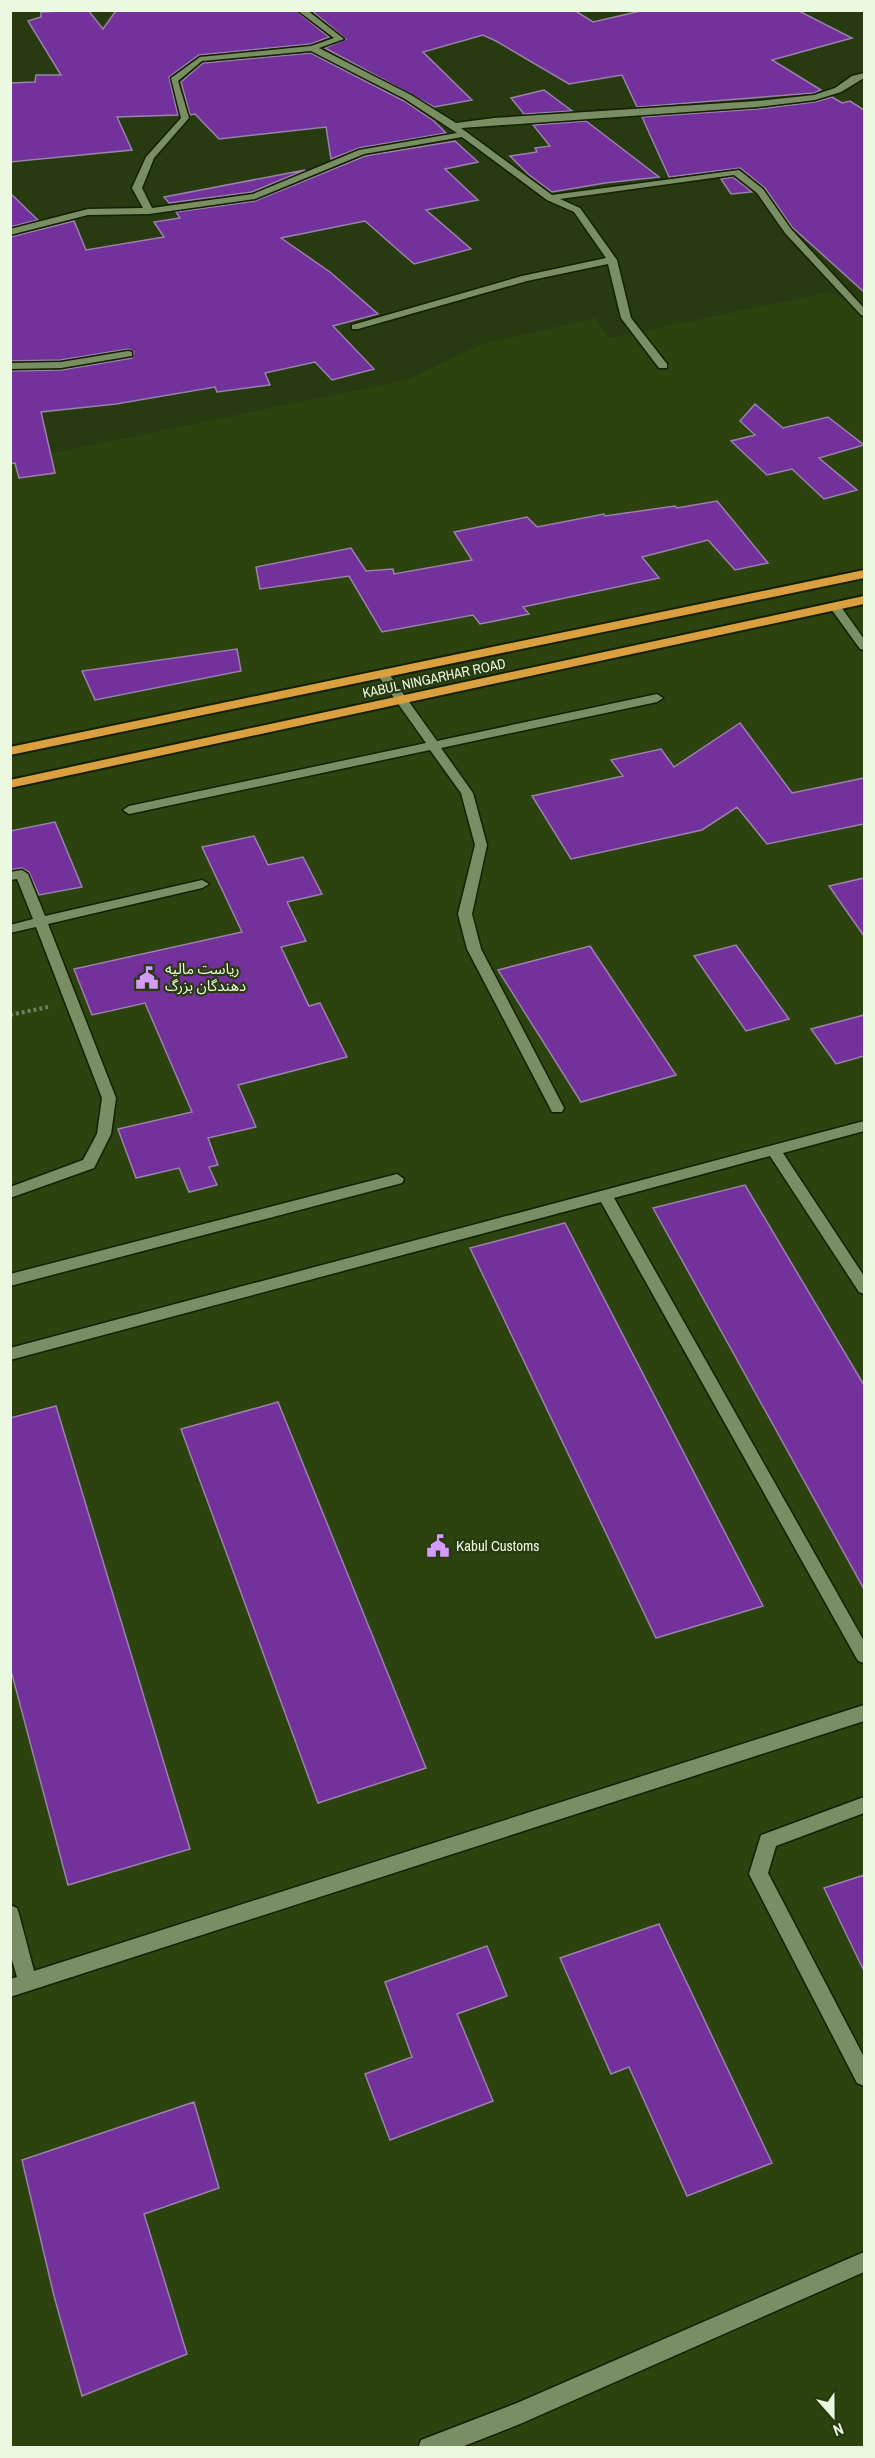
<svg xmlns="http://www.w3.org/2000/svg" width="875" height="2458" font-family="'Archivo Narrow','Noto Sans Arabic',sans-serif">
<style>
.built{fill:#2c420f}
.building{fill:#73319b;stroke:#9a82ad;stroke-width:1.5}
.lines{fill:none;stroke-linecap:round;stroke-linejoin:round}
.service-casing{stroke:#132002;stroke-width:3}
.minor-casing{stroke:#132002;stroke-width:3}
.trunk-casing{stroke:#132002;stroke-width:4}
.path{stroke:#6f805c;stroke-width:4;stroke-dasharray:3 3;stroke-linecap:butt}
.service{fill:#798f63;fill-rule:evenodd}
.minor{fill:#798f63;fill-rule:evenodd}
.trunk{fill:#da9f3f;fill-rule:evenodd}
.labels{text-anchor:middle;stroke-width:4.5;stroke-linejoin:round;paint-order:stroke}
.far-street-label{font-size:14px;fill:#ecf9e1;stroke:#283a10}
.poi-label{font-size:15px;fill:#ecf9e1;stroke:#283a10;text-anchor:start}
</style>
<rect width="100%" height="100%" fill="#283a10"/>
<path class="built" d="M830,292L864,310V2447H11L10,462L406,380L483,344L595,318L609,338Z"/>
<path class="building" d="M88,10L103,29L115,12L119,10H295L329,37L311,44L199,55L169,77L178,115L117,117L132,150L10,162V83L35,82L36,75H61L28,21L41,17V12Z
M311,10H574L593,22L645,10H797L852,38L772,60L821,90L814,93L637,107L622,75L569,84L496,41L483,35L423,52L472,100L434,107L325,48L346,39Z
M311,53L404,101L434,121L446,133L359,148L331,159L326,127L219,139L195,114L190,115L181,82L203,63Z
M544,90L572,111L524,114L511,98Z
M832,97L842,103L850,101L864,110V292L792,227L765,188L740,168L669,177L642,117L757,109L815,102Z
M586,121L659,177L605,183L552,192L528,174L510,156L537,152L535,148L550,146L533,125Z
M455,141L478,162L445,169L478,200L426,210L471,249L414,264L365,221L281,238L330,272L378,314L333,326L374,369L332,380L315,362L265,373L270,385L217,392L215,387L116,404L41,412L55,473L19,478L15,463L10,464V371L61,370L132,358L134,352L128,349L61,360L10,361V237L74,221L86,250L164,237L154,222L180,218L176,212L255,201L365,156Z
M305,170L252,192L169,203L164,197Z
M733,177L752,192L731,194L721,179Z
M10,193L38,220L10,227Z
M755,404L783,428L828,417L864,445L819,458L857,490L824,499L792,469L767,475L731,441L755,435L740,421Z
M717,501L768,563L735,570L708,540L642,557L659,578L523,607L529,614L480,624L473,615L382,632L349,576L260,589L256,567L351,548L366,571L393,569L394,574L472,560L454,532L527,517L537,527L604,514L605,516L675,506L677,508Z
M237,649L241,671L95,700L82,671Z
M740,723L792,793L864,778V824L767,844L737,807L702,830L571,859L532,796L623,776L611,760L661,749L674,767Z
M55,822L82,887L39,895L29,872L22,868L10,870V831Z
M254,836L268,865L303,857L322,894L287,902L306,941L281,947L309,1006L320,1003L347,1057L238,1085L256,1127L208,1138L218,1165L209,1167L217,1185L189,1192L179,1168L136,1178L118,1129L192,1112L145,1003L92,1015L74,969L242,932L202,847Z
M864,878V936L829,886Z
M736,945L789,1019L746,1031L694,956Z
M590,946L676,1075L581,1102L498,970Z
M864,1015V1056L836,1064L811,1029Z
M745,1185L864,1385V1589L653,1208Z
M565,1223L763,1606L656,1638L470,1248Z
M278,1402L426,1768L318,1803L181,1429Z
M56,1406L190,1849L68,1885L10,1667V1418Z
M864,1875V1971L824,1888Z
M659,1924L772,2163L687,2196L629,2067L611,2074L560,1958Z
M487,1946L507,1996L457,2014L493,2101L390,2140L365,2074L412,2057L385,1982Z
M194,2102L219,2188L144,2214L187,2354L82,2396L54,2296L22,2160Z"/>
<g class="lines">
<g class="service-casing">
<path id="service" d="M383,670L387,671L437,741L657,694L663,698L657,702L441,748L473,793L487,845L472,914L481,949L564,1108L562,1112H552L550,1108L467,949L458,914L475,845L461,793L430,750L129,814L123,810L129,806L426,743L377,674Z
M22,870L28,874L45,916L202,880L209,884L202,888L48,924L116,1098L111,1134L94,1168L10,1198V1187L83,1160L97,1134L102,1098L36,927L10,933V925L33,919L17,879L10,880V872Z
M864,1121V1131L783,1153L864,1276V1294L859,1292L770,1156L614,1198L864,1641V1663L858,1661L601,1202L10,1360V1348Z
M397,1174L404,1179L402,1183L10,1286V1274Z
M864,1705V1721L10,1997V1979L17,1977L10,1953V1905L17,1908L19,1914L34,1971Z
M864,1797V1813L776,1846L768,1873L864,2057V2086L857,2083L749,1874L761,1835Z"/>
</g>
<g class="minor-casing">
<path id="minor" d="M297,10H307L344,39L319,48L411,95L456,123L494,118L757,101L814,95L835,88L852,76L864,73V78L841,92L815,100L757,107L461,128L552,195L739,170L763,189L791,229L864,308V316L861,315L785,233L757,193L734,175L560,199L580,208L617,260L631,318L667,364V368H659L621,318L608,264L527,281L358,329H352V325L522,276L606,258L574,212L547,200L462,137L364,154L255,199L149,214L88,215L10,235V229L88,209L143,208L132,188L146,157L181,118L171,78L200,57L311,46L334,38ZM311,51L405,99L457,133L359,150L253,194L152,208L142,188L154,158L189,118L178,81L202,61Z
M128,351L132,352V356L61,368L10,369V363L61,362Z
M835,603L839,604L864,639V650L860,649L829,606Z
M864,2252V2272L520,2424L459,2448H418L421,2440L517,2403Z"/>
</g>
<g class="trunk-casing">
<path id="trunk" d="M864,570V578L10,755V747Z
M864,596V604L10,788V780Z"/>
</g>
<path class="path" d="M10,1015L48,1007"/>
<use href="#service" class="service"/>
<use href="#minor" class="minor"/>
<use href="#trunk" class="trunk"/>
</g>
<defs>
<g id="civic-bare" transform="scale(1.8)"><path d="M-.6-6.5H3V-4.5H.6V-3L4-1V1h2V6H-6V1h2V-1L-.6-3ZM-1.2 2.5V6h2.4V2.5Z" fill="#d39cfc" stroke="#283a10" stroke-width="2.5" paint-order="stroke"/></g>
</defs>
<g fill-rule="evenodd">
<use href="#civic-bare" x="147" y="978"/>
<use href="#civic-bare" x="438" y="1546"/>
</g>
<g class="labels">
<g class="far-street-label">
<text transform="translate(434 678) rotate(-12)" y="5">KABUL NINGARHAR ROAD</text>
</g>
<g class="poi-label">
<text x="165" y="974">ریاست مالیه<tspan x="165" dy="17">دهندگان بزرگ</tspan></text>
<text x="456" y="1551">Kabul Customs</text>
</g>
</g>
<rect width="875" height="2458" fill="none" stroke="#ecf9e1" stroke-width="24"/>
<g transform="translate(833 2416) rotate(159)" stroke="#283a10" stroke-width="4.5" paint-order="stroke">
<path d="M0-4.5L10 22L0 15L-10 22Z" fill="#ecf9e1"/>
<text y="-9" font-size="16" font-weight="bold" text-anchor="middle" fill="#ecf9e1">N</text>
</g>
</svg>
